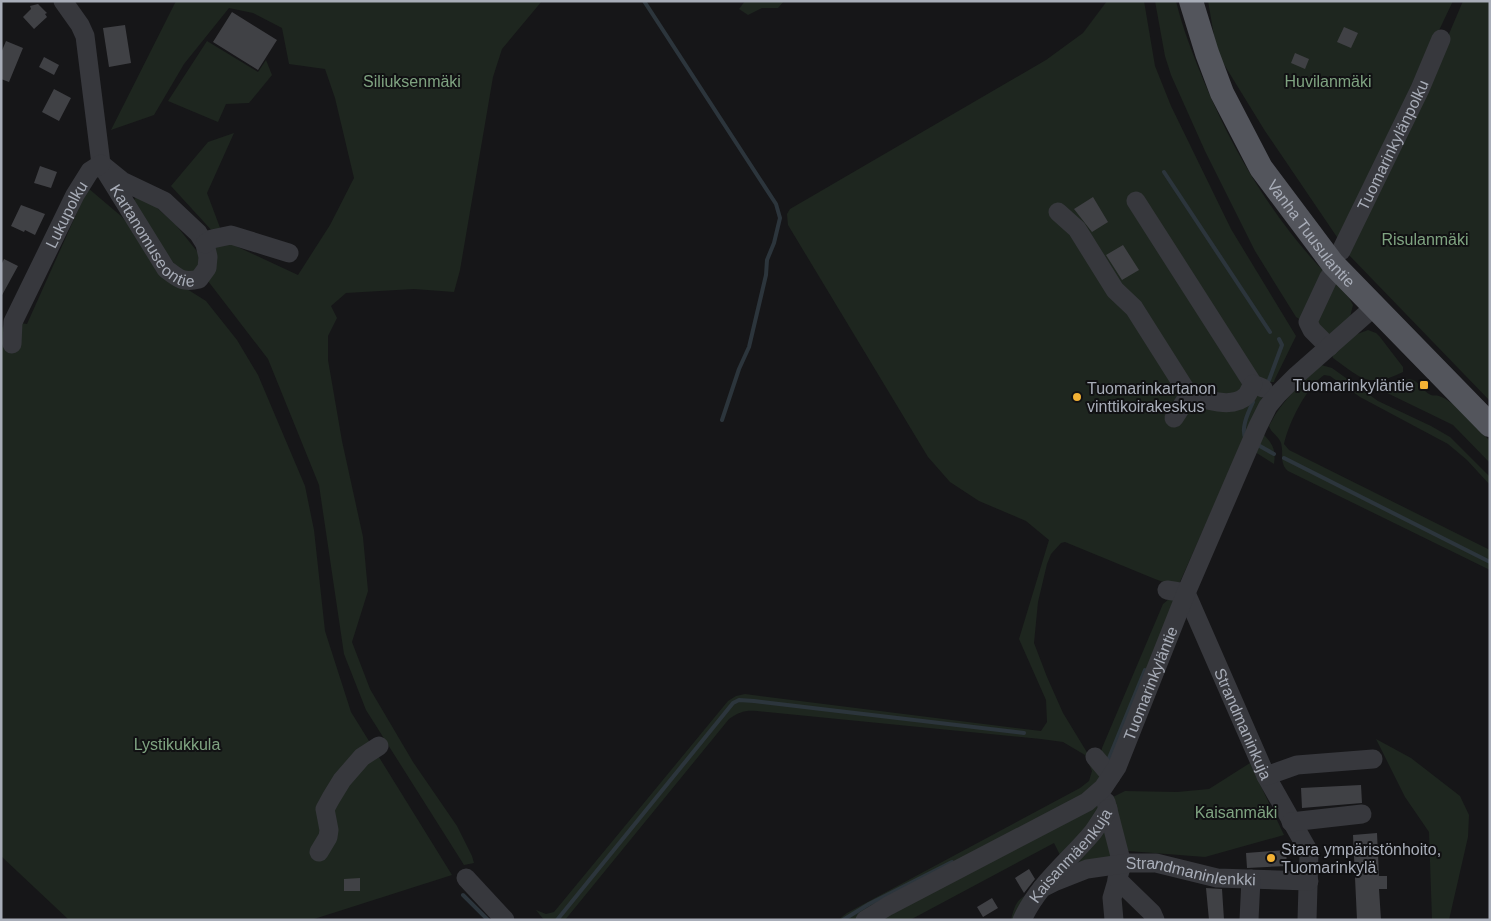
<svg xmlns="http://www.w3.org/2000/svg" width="1491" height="921" font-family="Arial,sans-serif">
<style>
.green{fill:#1e261f}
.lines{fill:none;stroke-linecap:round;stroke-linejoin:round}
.stream{stroke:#2c353c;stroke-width:4}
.building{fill:#404145}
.minor{stroke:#37383d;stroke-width:19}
.major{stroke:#53555c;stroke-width:24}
.poi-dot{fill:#f2b134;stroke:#111113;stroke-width:2}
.labels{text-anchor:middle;stroke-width:4;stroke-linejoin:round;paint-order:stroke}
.park-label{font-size:16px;fill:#7fa381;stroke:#111113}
.street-label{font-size:16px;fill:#a8adb8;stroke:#111113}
.poi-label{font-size:16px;fill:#a8adb8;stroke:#111113;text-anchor:start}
</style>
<rect width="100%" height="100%" fill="#161618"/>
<path class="green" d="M176,1H542L502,49L493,77L460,270L454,292L414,289L346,293L331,306L337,318L328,336V360L342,441L363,537L368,591L352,642L370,689L413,762L457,826L472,856L474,863L464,865L366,710L344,654L319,485L268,359L208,281L214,233L171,186L208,142L234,133L207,193L225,241L298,275L330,225L354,178L335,98L325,69L289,64L282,28L253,13L229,8L184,64L154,115L111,130Z
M745,1H784L778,8H762L748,15L739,9Z
M1107,1H1144L1155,66L1171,106L1231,229L1296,336L1275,379L1274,382H1269L1180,582L1166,583L1155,579L1065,542L1061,543L1051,554L1047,564L1038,602L1034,643L1047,677L1063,713L1102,777L1097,787L854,920H838L847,913L1080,788L1089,781L1092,771L1085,755L1063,742L1041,739L757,711C745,710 739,712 729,719L565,920H544L536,910L546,914L554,912L728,701L736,696L745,694L1041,731L1047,722L1046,700L1019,639L1049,540L1026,521L979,501L950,482L928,457L788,225L787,214L790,209L1046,60L1083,33Z
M1155,1H1176C1183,30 1194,57 1205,84C1235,155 1273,218 1326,274L1301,320L1296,317L1255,251L1205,151L1171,75L1165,56Z
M1208,1H1453L1339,240L1265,131L1217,53Z
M1463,1H1490V401L1347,253L1420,102Z
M207,41L258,72L266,60L272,75L249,103L226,104L218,122L168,101Z
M88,188L121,216L138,236L163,274L206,301L237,340L258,375L305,486L314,530L325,631L351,712L452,875L311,920H69L1,856V330L6,321L27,324Z
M136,196L145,197L176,225L200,255L199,266L191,277L178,269L142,221L133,203Z
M1335,283L1349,298L1353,305L1350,317L1331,336L1316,323Z
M1368,330L1376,333L1380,337L1403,367V372C1368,389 1361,378 1333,358L1332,355L1355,335Z
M1321,365L1332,368L1378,401L1431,426L1450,437L1490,477V485L1467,460L1448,444L1360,397L1330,376L1324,375C1306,388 1289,422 1284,444L1289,450L1490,550V570L1288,471C1279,463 1284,454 1281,443C1279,436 1271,433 1269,426C1281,401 1302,383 1321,365Z
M1409,379C1419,380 1422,391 1431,395C1434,396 1436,395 1439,396C1455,401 1478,428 1490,441V463L1453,425L1381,390L1382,388Z
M1263,434C1273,444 1276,450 1274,464L1255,452Z
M1175,597L1111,762L1101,753L1102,748L1163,604L1169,599Z
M1376,739L1411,758L1451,789L1460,796L1469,815L1468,837L1449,920H1432L1429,832L1405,797Z
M1250,763L1284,835L1205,857L1128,851L1053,885L1025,920H1011C1017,893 1023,900 1040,886C1048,879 1055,866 1061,857L1054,843L910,920H880L1083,812L1125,791L1177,792L1209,789Z"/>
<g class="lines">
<path class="stream" d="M644,1L776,204L780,218L774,243L767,260L766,275L749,347L739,369L722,420
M1164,172L1270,332
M1269,380L1282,345L1279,339
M1246,440C1240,429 1248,413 1253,402
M1258,445L1274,454
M1284,458L1490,562
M1107,763L1145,670
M463,895L488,920
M557,920L733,703L739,700L754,701L1024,733
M843,920L869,904L952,862"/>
</g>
<path class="building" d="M38,4L47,13L45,14L47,17L34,29L23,17L31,9L30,6Z
M232,12L277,40L258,70L213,42Z
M125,25L131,63L109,67L103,28Z
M1344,27L1358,33L1351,48L1337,42Z
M6,41L23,48L9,82L1,79V53Z
M1295,53L1309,59L1305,69L1291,63Z
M44,57L59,65L54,75L39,67Z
M54,89L71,98L59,121L42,112Z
M40,166L57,172L51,188L34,183Z
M1093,197L1108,222L1092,232L1074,209Z
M21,205L45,214L35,235L25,230L24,232L11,226Z
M1123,245L1139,270L1122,280L1106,255Z
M4,259L18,266L1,297V265Z
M1361,785L1362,803L1302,808L1301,788Z
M1377,833L1379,876H1387V889H1379L1381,920H1357L1353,835Z
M1286,850L1287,866L1247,868L1246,853Z
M1029,869L1035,879L1024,893L1015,878Z
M360,878V891H344V879Z
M1206,888L1222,889L1224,920H1209Z
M992,898L998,908L983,917L977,907Z"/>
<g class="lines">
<g class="minor">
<path id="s1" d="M63,1L80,25L85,36L101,164L166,269C179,279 183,283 199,279L207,268L208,257L205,244L198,233L164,201L122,181L101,164"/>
<path d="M1136,201L1253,384L1263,388"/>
<path d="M1058,212L1077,229L1115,290L1134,308L1189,395C1205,399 1233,410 1247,395C1249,392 1251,387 1253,384"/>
<path d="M205,244L212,239L231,235L289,253"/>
<path id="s2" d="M1341,251L1420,89L1441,39"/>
<path id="s3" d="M12,344L13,322L75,195L90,171L101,164"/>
<path d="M1329,347L1312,330L1308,322L1329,277"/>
<path d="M1174,418L1189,395"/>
<path id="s4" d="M1167,590L1186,593L1266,776L1309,852L1307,920"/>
<path d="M1095,757L1111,776"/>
<path d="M1266,776L1297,765L1373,759"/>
<path d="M1106,802L1122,864L1112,898L1114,920"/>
<path d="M1291,822L1362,814"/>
<path d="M319,852L328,837L329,830L325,809L331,798L342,780L362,757L379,746"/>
<path d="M466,878L505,920"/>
<path d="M1117,879L1152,913L1155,920"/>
<path id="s5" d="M1042,888L1054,882L1087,869L1129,863H1156L1217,878L1309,881"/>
<path id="s6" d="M865,920L888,906L1087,802L1103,788L1117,767L1186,593L1258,426L1268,406L1278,394L1297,375L1374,307"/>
<path id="s7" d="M1022,920C1038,884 1069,861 1093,832C1098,825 1103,817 1108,809"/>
<path d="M1249,920L1251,879"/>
</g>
<path class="major" id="s8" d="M1191,1L1207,53L1222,93L1261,168L1333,264L1490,425"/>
</g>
<g class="poi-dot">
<rect x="1419" y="380" width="10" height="10" rx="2.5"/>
<circle cx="1077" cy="397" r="5"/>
<circle cx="1271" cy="858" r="5"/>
</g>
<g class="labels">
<g class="park-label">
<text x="412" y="87">Siliuksenmäki</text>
<text x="1328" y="87">Huvilanmäki</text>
<text x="1425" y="245">Risulanmäki</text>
<text x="177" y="750">Lystikukkula</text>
<text x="1236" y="818">Kaisanmäki</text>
</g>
<g class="street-label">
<text dy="6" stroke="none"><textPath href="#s2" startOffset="118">Tuomarinkylänpolku</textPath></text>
<text dy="6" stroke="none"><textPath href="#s3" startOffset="142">Lukupolku</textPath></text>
<text dy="6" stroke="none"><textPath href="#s1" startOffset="261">Kartanomuseontie</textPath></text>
<text dy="6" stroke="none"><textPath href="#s8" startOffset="264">Vanha Tuusulantie</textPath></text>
<text dy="6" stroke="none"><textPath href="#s6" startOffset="388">Tuomarinkyläntie</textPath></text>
<text dy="6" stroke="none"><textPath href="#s4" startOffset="162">Strandmaninkuja</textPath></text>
<text dy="6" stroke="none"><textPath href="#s7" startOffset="81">Kaisanmäenkuja</textPath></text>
<text dy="6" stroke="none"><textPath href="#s5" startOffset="154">Strandmaninlenkki</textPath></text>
</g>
<g class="poi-label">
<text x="1414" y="391" text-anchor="end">Tuomarinkyläntie</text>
<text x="1087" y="394">Tuomarinkartanon<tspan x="1087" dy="18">vinttikoirakeskus</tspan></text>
<text x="1281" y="855">Stara ympäristönhoito,<tspan x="1281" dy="18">Tuomarinkylä</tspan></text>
</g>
</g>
<rect width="1491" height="921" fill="none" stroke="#a8adb8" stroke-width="5"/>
</svg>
